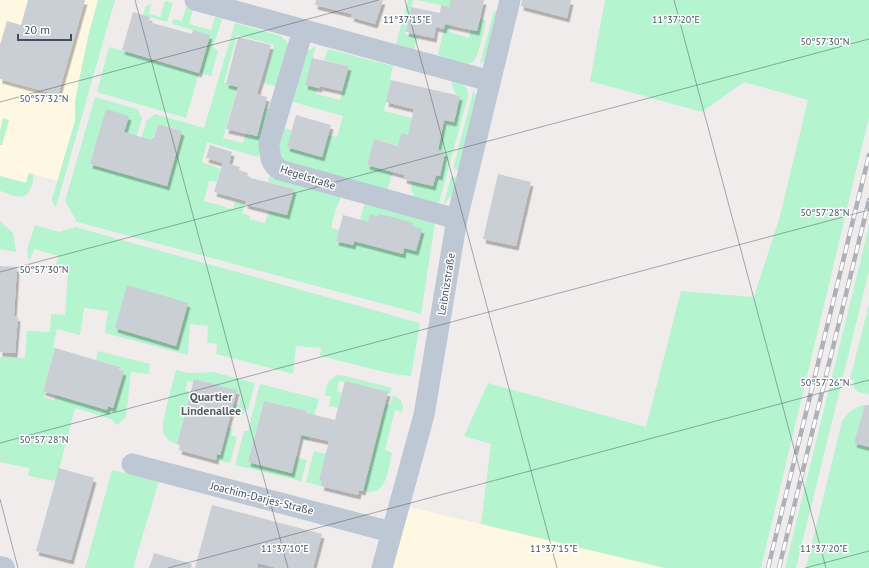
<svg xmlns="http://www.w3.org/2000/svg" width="869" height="568" font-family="'PT Sans',sans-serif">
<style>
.commercial{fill:#fef7e2}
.green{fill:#b4f4cf}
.building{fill:#caced5;filter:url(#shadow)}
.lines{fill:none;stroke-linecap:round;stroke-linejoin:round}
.minor{stroke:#bdc8d4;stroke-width:21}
.tertiary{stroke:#bdc8d4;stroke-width:22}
.rail-casing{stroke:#adb1b8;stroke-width:4.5}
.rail{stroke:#fff;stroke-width:3;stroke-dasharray:9;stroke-linecap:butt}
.ticks{fill:none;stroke:#434f5c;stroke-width:1;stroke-opacity:0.45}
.labels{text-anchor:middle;stroke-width:3;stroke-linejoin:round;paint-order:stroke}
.street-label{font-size:11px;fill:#434f5c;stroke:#fff}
.neighbourhood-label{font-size:12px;font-weight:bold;fill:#585c62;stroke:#fff}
.ticks-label{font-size:10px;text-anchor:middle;fill:#434f5c;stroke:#fff;stroke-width:3;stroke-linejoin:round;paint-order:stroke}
</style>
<defs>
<filter id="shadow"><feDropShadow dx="2.5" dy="4.5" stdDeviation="0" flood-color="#0004"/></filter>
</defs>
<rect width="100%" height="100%" fill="#f0ecec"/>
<path class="commercial" d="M0,0H98L88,37L75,101V121L58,181L29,173L26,183L0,176Z
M410,507L665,568H391Z"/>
<path class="green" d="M98,0H115L56,207L54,206L52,199L75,121V101L88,37Z
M408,0H413L405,34L418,37L414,49L396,44Z
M417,0H451V1L455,2L449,32L469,38L471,29L477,30L480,19L486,20C484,28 479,61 471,63C464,65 445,58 438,55L449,7Z
M605,0H869V117L761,568H665L481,524L491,444L464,436L488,383L646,427L681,291L754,297L780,216L808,100L744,82L702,112L590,81Z
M165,1L173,3L167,22L143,15L145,7L151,4L149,14L160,17Z
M186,7L193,9L189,24L211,30L215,17L222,19L213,47L218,51L211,76L199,73L186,118L97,92L109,47L199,73L210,35L172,24L173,19L182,21Z
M494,11L500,12L487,58L480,64Z
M235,23L281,36L287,42L289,49L279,87L263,83L274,45L237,35L224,83L250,90L249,92L237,89L223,138L243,143L246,133L257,136L265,108L272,110L258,157L207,142L202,162L221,169L217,182L209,181L204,201L233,209L235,202L245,204L242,213L250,216L249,219L265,223L269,211L287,215L294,189L268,182L270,174L342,195L335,211L331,228L339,230L336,241L353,245L365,202L435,223L421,314L77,222L65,201L95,97L137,109L142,118L134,146L123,142L126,132H124L90,164L167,186L182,131L158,124L149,150L138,147L147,120L155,114L204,128Z
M316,46L305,84L317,88L316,94L340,100L349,66L324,60L328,49L393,66L390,79L391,80L384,111L412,118V120L441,134L445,120L454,122L460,96L456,95L451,82C460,83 469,85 468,96L439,203L415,199L411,187L415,170L421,171L418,183L433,186L436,175H440L445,153L421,147L401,134L399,142L400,146L374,139L367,165L393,172L386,193L284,162C277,151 279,139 283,128L292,130L287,147L322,157L328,135L337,137L343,116L290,101L307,51Z
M474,89L476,99L459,170L453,168Z
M3,118L9,120L2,145H0V131Z
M29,173L33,174C34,179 33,182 31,187C26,203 12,195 0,191V176L26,183Z
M451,176L457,178L453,194L444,204Z
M0,221L13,233L16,252L0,249Z
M35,225L59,232L75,227L420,323L411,376L393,374L320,356L321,348L296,346L293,374L216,354L217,344L207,343L208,326L190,324L188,355L105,333L108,311L84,308L80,335L57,329L53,347L55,348L43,390L46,392L44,397L54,400L56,395L107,409L108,406L113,408L124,371L118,370L119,366L96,360L98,351L150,364L149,374L131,372L126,417L117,425L111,419L75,408L56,481L28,476L29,468L0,462V357L25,358L27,331L50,332L51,314L65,315L68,270H54L59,256L34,249L29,262L27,250Z
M869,226V271L796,568H785Z
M869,304V394L858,392L854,388V380L850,379Z
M176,370L188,373L213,372L255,383L248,410L245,409L243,415L232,412L234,404L239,405L241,395L236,393L237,390L194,379L193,382L188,381L185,391L190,392L177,444C172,442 167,440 164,435C159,426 173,383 176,370Z
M337,375L346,376L392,388L390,394L345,381V382L339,381L337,391L342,393L338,408L329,406L331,397L325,395C327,384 327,381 337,375Z
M260,384L319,399L308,440L301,438L307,411L264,401L248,462L291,473L295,457L307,460L301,481L235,465L244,431H248Z
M393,395L400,399L403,406L402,412L395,410L385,450L392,453C388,469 387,498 363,491L385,404L390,405Z
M862,405L869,407V568H806L842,421L850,411Z
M228,428L233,429L231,435L237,437L230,463L216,460L217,454L221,455Z
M314,451L326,454L319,480L323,481L321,486L306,482Z
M112,470L159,481L133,568H85Z"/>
<path class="building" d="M28,0H85L58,95L0,79V45L7,21L21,25Z
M316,0H383L375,24L351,17L352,14L315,5Z
M451,0H484L477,31L445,24L444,29L436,27L434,38L406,32L411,7L440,13L441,5L449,7Z
M522,0H571L567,18L521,6Z
M133,12L150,17L149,22L192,34L193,30L210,35L199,73L122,50Z
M238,37L271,45L257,94L267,97L257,136L226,129L238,87L226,84Z
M312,58L349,66L342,91L320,86L319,88L305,85Z
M391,80L460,96L454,122L444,120L438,150L445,152L440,176L436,175L433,186L404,179L405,175L367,165L374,139L398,146L401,133L408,135L414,109L386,102Z
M106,109L129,116L124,132L151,140L152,138H154L158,124L182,131L167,186L90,164Z
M296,115L331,125L322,157L287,147Z
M210,145L232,152L229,164L240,167L239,170L248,173L247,177L294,189L287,215L245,204L246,201L214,192L223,163L206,158Z
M498,174L531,182L516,246L483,239Z
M370,214L379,217V214L396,218L413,223L412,226L422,229L416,251L404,248L403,254L354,241L353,245L336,241L343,215L368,222Z
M0,266L17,267L14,316L18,317L15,353L0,352Z
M127,285L188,303L176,346L115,328Z
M55,348L120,367L118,370L124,371L113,408L108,406L107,410L43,391Z
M194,379L237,390L220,455L217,454L216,460L179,450L180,445L177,444Z
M345,381L388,392L363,491L359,490L358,495L321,486L323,481L319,480L329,441L301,435L292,473L248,462L264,401L307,411V413L335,420Z
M865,405H869V447L854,443Z
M59,468L94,478L71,560L36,551Z
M212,505L322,534L313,568H277L258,563V568H195Z
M154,553L192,564L191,568H149Z"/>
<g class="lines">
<path class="minor" d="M195,0L490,81
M303,30L269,144C270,156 270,163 280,170L457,219
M132,464L391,532
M382,568L424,415L457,219L510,0"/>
<path class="tertiary" d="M0,567L4,568"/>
<g class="rail-casing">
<path id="rail" d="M768,568L869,155
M779,568L869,200"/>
</g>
<use href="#rail" class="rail"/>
</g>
<path class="ticks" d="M135,0L288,568M405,0L557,568M674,0L826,568M0,102L379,0M0,272L869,39M0,443L869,210M0,499L18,568M168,568L869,380M805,568L869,551"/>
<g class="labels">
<g class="street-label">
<text transform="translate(308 177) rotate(18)" y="4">Hegelstraße</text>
<text transform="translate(446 284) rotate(-81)" y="4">Leibnizstraße</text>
<text transform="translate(262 498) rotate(14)" y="4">Joachim-Darjes-Straße</text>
</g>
<g class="neighbourhood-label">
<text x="211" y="401">Quartier<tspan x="211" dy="14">Lindenallee</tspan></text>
</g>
</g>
<g class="ticks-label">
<text x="407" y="23">11°37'15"E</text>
<text x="676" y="23">11°37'20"E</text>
<text x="825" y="45">50°57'30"N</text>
<text x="44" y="102">50°57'32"N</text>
<text x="825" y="216">50°57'28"N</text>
<text x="44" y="273">50°57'30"N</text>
<text x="825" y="386">50°57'26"N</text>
<text x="44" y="443">50°57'28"N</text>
<text x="285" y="552">11°37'10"E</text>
<text x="554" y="552">11°37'15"E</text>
<text x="824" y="552">11°37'20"E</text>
</g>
<path d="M18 34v6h53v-6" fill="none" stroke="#434f5c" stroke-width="2"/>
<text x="24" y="34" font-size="12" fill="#434f5c" stroke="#ffffff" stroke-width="3" paint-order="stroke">20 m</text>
</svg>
